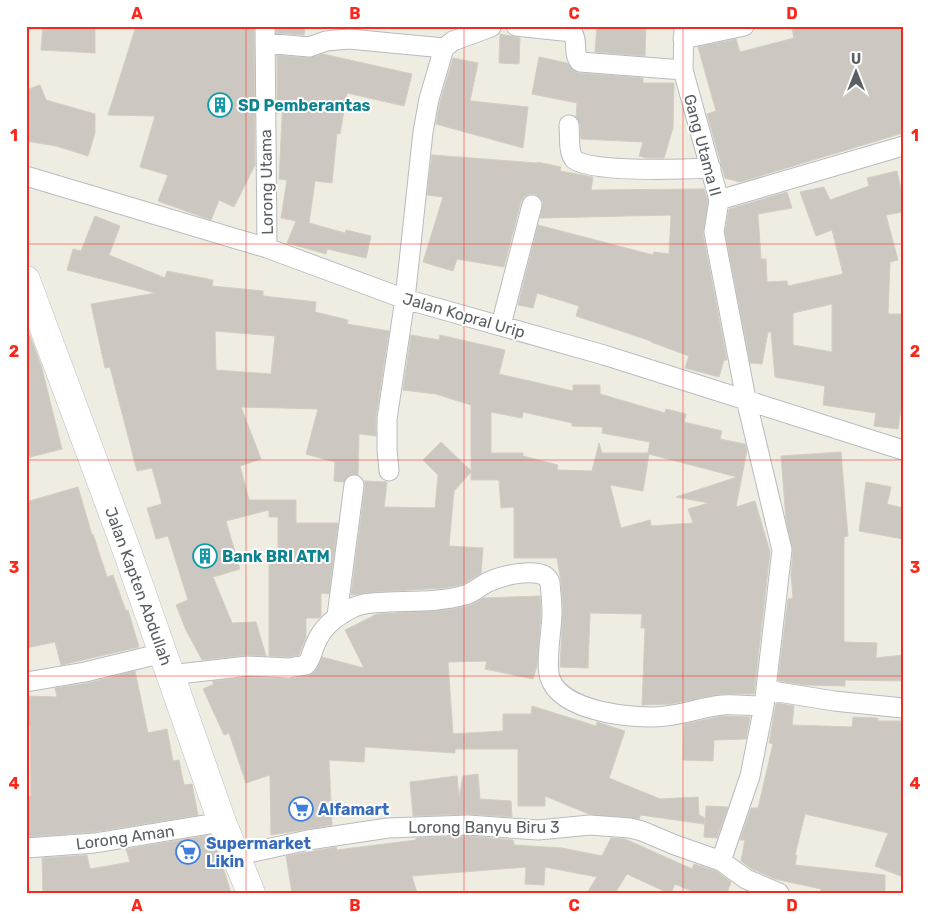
<svg xmlns="http://www.w3.org/2000/svg" width="929" height="919" font-family="Rubik,sans-serif">
<style>
.building{fill:#ccc8c1;stroke:#d4cdc0;fill-rule:evenodd}
.lines{fill:none;stroke-linecap:round;stroke-linejoin:round}
.street-casing{stroke:#b7bbc0;stroke-width:21}
.secondary-casing{stroke:#b8bcc2;stroke-width:29}
.street{stroke:#fff;stroke-width:19}
.secondary{stroke:#fff;stroke-width:28}
.grid{fill:none;stroke:#f9281d;stroke-width:1;stroke-opacity:0.55}
.labels{text-anchor:middle;stroke-width:4;stroke-linejoin:round;paint-order:stroke}
.culture-label{font-size:16px;font-weight:bold;fill:#0d838f;stroke:#fff;text-anchor:start}
.street-label{font-size:16px;fill:#5a5f64;stroke:#fff}
.shop-label{font-size:16px;font-weight:bold;fill:#366cbe;stroke:#fff;text-anchor:start}
.neatline{fill:none;stroke:#f9281d;stroke-width:2}
.grid-label{font-size:16px;text-anchor:middle;font-weight:bold;fill:#f9281d}
</style>
<rect width="100%" height="100%" fill="#efece2"/>
<path class="building" d="M43,26H95V53L41,50Z
M136,26H254L255,165L234,207L219,200L211,220L158,201L168,175L140,167L155,116L108,115Z
M276,26H305L304,35L276,33Z
M597,26H646L645,56L595,52Z
M801,26H903V133L740,182L725,178L707,114L716,111L698,47L736,39L740,52L794,38L792,29Z
M500,34L520,38L519,64L499,63Z
M323,54L412,74L404,106L347,93L340,134L337,133L332,183L315,181L309,223L345,233L346,230L371,236L366,258L327,249L326,254L287,243L296,221L281,218L287,180L279,179L283,100L277,114V55L308,58Z
M539,57L567,63L574,71L579,73L643,78V83H674L673,128L664,158H647L639,156L643,142L581,139L580,124L576,117L577,103L532,94Z
M453,58L478,63L470,101L528,107L523,148L436,124L440,102Z
M40,85L46,100L95,114V133L88,156L56,146L26,141V90Z
M432,155L537,163V162L561,167L560,171L593,177L591,190L704,189L708,201L703,234L727,360H724L719,377L685,368L689,356L651,342V341L576,316L579,306L537,293L533,308L518,305L538,225L653,255L654,252L669,254L671,215L540,218L543,202L539,197L535,194H529L524,197L521,202L504,267L457,259L453,271L423,262L443,197L427,195Z
M897,171L903,198V212L886,215L898,260L890,262L888,314H903V395L898,429L874,426L876,413L823,405L825,386L775,377L771,332H768L762,364L750,363L725,232L729,209L787,192L792,208L758,214L761,259H766L767,282L787,281L788,286L843,274L832,230L816,236L800,192L824,187L830,200L869,186L867,178ZM832,304V352L793,345V313Z
M95,216L120,226L109,255L165,278L167,271L213,280L212,286L263,291V296L316,302L315,312L348,320L347,324L389,331L376,417V436L359,434L358,475H349L344,482L334,481L335,462L306,454L318,409L241,407L261,459L240,466L249,500H296V523H338L329,594L321,593V616L319,618H306V637L299,655L288,657L269,656V558H278V517H269V510L226,521L240,569L213,577L232,623L256,622L266,656L247,655L202,660L186,630L176,605L188,600L168,536L156,539L147,508L162,504L152,468L137,471L110,367L105,368L91,304L156,293L67,270L73,249L81,251ZM215,331L275,336L271,374L216,370Z
M26,333H29L41,365L62,449L26,458Z
M411,335L439,340L440,335L505,350L499,374L573,391V385H600V394L665,413L666,409L686,414L684,422L722,431L720,439L745,444L747,450L736,507L755,501L770,552L754,694H721L671,704L642,705L645,628H641L642,614L590,613L588,668L560,667L563,609L561,582L557,558H514V507L501,508L499,480H471V472L454,491L449,546L483,548L481,573L464,584L445,588L374,592L351,595L365,486L364,481L387,482L384,507L435,508L438,475L423,460L441,442L471,471V405L436,394L403,390ZM491,412L522,418L523,412L572,423V426L603,427L602,433L650,442L648,453H602L599,443L592,471L557,470L558,465L523,456V453H491ZM649,454L737,477L676,497L709,503L688,509L693,523L651,526L650,520L621,528L610,485L643,491Z
M841,452L848,536L844,537V642L877,643L876,658L903,655V681L845,680V686L805,685L778,681L788,599L793,598L791,574L793,551L786,520L781,456Z
M866,482L891,487L887,504L903,508V539L859,531Z
M78,487L92,535L93,534L107,577L113,575L126,611L128,610L139,647L61,665L55,642L26,648V502Z
M540,596L541,613L537,666L533,679L485,669L487,661L448,662L453,734L503,731V714H531L532,706L596,726L597,722L625,731L609,778L660,799L698,797L699,815L705,818L704,824L641,815L639,819L589,814L545,796V806H518V749H455V753L365,747L364,762L329,760L332,825L271,835L270,775L246,783L229,733L224,735L203,689L214,684L212,681L248,677L289,679L308,676L315,672L322,657L364,668L345,630L377,614L448,610L471,605L483,598Z
M135,671L148,733L167,729L173,761L179,760L184,785L192,784L198,815L94,832L26,837V796H31L30,725H26V696L57,697L55,688L88,683Z
M776,703L794,706L792,725L852,727L853,717L878,718V721H903V877L875,866L888,833L805,814L795,855H797L795,865L885,875V893H821V889L775,879L752,869L741,861L745,840H740L751,808H758L773,744L769,743Z
M723,716L750,717L746,739L714,740L713,761L683,760L684,724Z
M478,774L480,799L511,801L512,817L468,814L413,816L410,782L457,776L459,797L463,776Z
M706,806L728,807L717,838L704,837Z
M211,835L222,864L231,893H43L42,858L87,855L90,869L130,862L126,849Z
M468,836L513,840L514,845L562,848L602,856L611,838L625,839L692,869L694,864L716,871L731,882L727,893H696L675,884L671,893H668L627,874L615,893H587L597,877L545,867L544,885L525,884L526,867L412,876L417,893H292L286,856L336,847L337,850L416,840V838Z"/>
<g class="lines">
<g class="street-casing">
<path id="street" d="M265,26L267,248
M516,26L572,32C579,41 572,53 580,62L683,70
M684,26L683,70L719,200L714,232L746,399L782,550L764,706L750,776L721,861
M683,39L744,26
M265,43L309,47L326,41L349,39L444,48
M569,125C570,135 568,152 574,159C586,173 689,169 711,168
M26,176L267,248L405,299L604,355L903,450
M719,200L903,146
M501,325L532,205
M389,471L387,449V419L405,299L423,132L429,99L444,48L453,41L491,27
M337,616L354,485
M170,675L248,666L289,668L306,665C311,659 312,652 315,645C322,627 335,617 352,608C363,602 376,603 389,602C414,601 441,602 465,595C473,593 480,586 488,582C501,576 545,564 550,583C551,593 552,603 552,613C552,630 545,662 550,678C561,712 636,720 666,716C685,714 703,707 722,705C736,704 750,706 764,706
M26,682L85,672L163,653
M766,690L834,701L903,708
M26,848L95,843L222,822
M235,856L308,840L388,828L468,825L538,830L590,825L630,828L642,831L675,845L721,861L746,879L779,893"/>
</g>
<g class="secondary-casing">
<path id="secondary" d="M26,280L127,551L222,822L251,893"/>
</g>
<use href="#street" class="street"/>
<use href="#secondary" class="secondary"/>
</g>
<path class="grid" d="M246,26V893M464,26V893M683,26V893M26,244H903M26,460H903M26,676H903"/>
<defs>
<g id="building-ring" transform="scale(1.25)"><circle r="9.5" fill="#fff" stroke="#0f9aa8" stroke-width="1.5"/><path d="M-4-6H4V6H1V3H-1V6H-4ZM-2.5-4.3h1.7v1.8h-1.7ZM.8-4.3h1.7v1.8H.8ZM-2.5-1h1.7V.8h-1.7ZM.8-1h1.7V.8H.8Z" fill="#0f9aa8"/></g>
<g id="supermarket-ring" transform="scale(1.25)"><circle r="9.5" fill="#fff" stroke="#3f7fe0" stroke-width="1.5"/><path d="M-6-5.5h2.5l.6 2H6L4.5 2H-2.5L-4.4-4H-6ZM-1.5 3.2a1.3 1.3 0 1 0 .1 0ZM3 3.2a1.3 1.3 0 1 0 .1 0Z" fill="#3f7fe0"/></g>
</defs>
<g fill-rule="evenodd">
<use href="#building-ring" x="220" y="105"/>
<use href="#building-ring" x="205" y="556"/>
<use href="#supermarket-ring" x="301" y="809"/>
<use href="#supermarket-ring" x="188" y="852"/>
</g>
<g class="labels">
<g class="culture-label">
<text x="238" y="111">SD Pemberantas</text>
<text x="222" y="562">Bank BRI ATM</text>
</g>
<g class="street-label">
<text transform="translate(703 145) rotate(75)" y="6">Gang Utama II</text>
<text transform="translate(266 182) rotate(-91)" y="6">Lorong Utama</text>
<text transform="translate(464 315) rotate(16)" y="6">Jalan Kopral Urip</text>
<text transform="translate(139 586) rotate(70)" y="6">Jalan Kapten Abdullah</text>
<text x="484" y="833">Lorong Banyu Biru 3</text>
<text transform="translate(125 837) rotate(-8)" y="6">Lorong Aman</text>
</g>
<g class="shop-label">
<text x="318" y="815">Alfamart</text>
<text x="206" y="849">Supermarket<tspan x="206" dy="18">Likin</tspan></text>
</g>
</g>
<rect width="929" height="919" fill="none" stroke="#ffffff" stroke-width="55"/>
<g transform="translate(856 72)" stroke="#ffffff" stroke-width="4" paint-order="stroke">
<path d="M0-4L9 19L0 12L-9 19Z" fill="#5a5f64"/>
<text y="-8" font-size="14" font-weight="bold" text-anchor="middle" fill="#5a5f64">U</text>
</g>
<rect x="28" y="28" width="874" height="864" class="neatline"/>
<g class="grid-label">
<text x="137" y="19">A</text>
<text x="355" y="19">B</text>
<text x="574" y="19">C</text>
<text x="792" y="19">D</text>
<text x="14" y="141">1</text>
<text x="915" y="141">1</text>
<text x="14" y="357">2</text>
<text x="915" y="357">2</text>
<text x="14" y="573">3</text>
<text x="915" y="573">3</text>
<text x="14" y="789">4</text>
<text x="915" y="789">4</text>
<text x="137" y="911">A</text>
<text x="355" y="911">B</text>
<text x="574" y="911">C</text>
<text x="792" y="911">D</text>
</g>
</svg>
